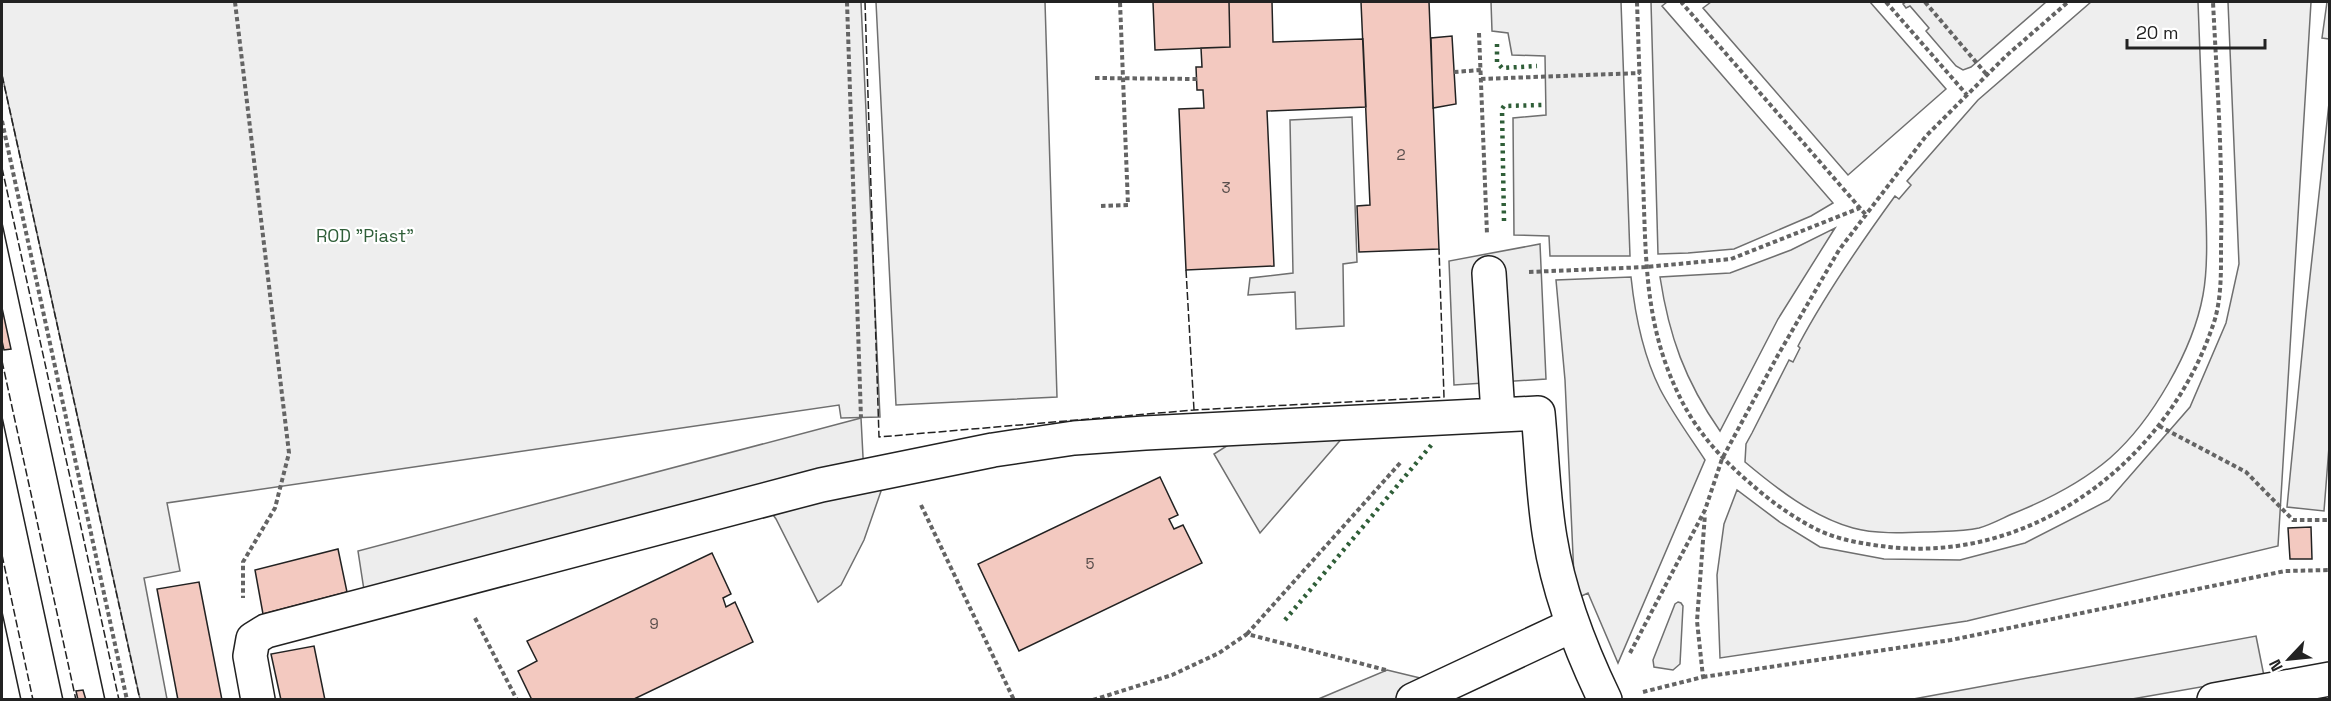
<svg xmlns="http://www.w3.org/2000/svg" width="2331" height="701" font-family="'Space Grotesk',sans-serif">
<style>
.green{fill:#eee;stroke:#6f6f6f;stroke-width:1.5}
.parking{fill:#ededed;stroke:#6f6f6f;stroke-width:1.5}
.building{fill:#f3c9c0;stroke:#222;stroke-width:1.5}
.lines{fill:none;stroke-linecap:round;stroke-linejoin:round}
.minor-casing{stroke:#222;stroke-width:36}
.path{stroke:#646464;stroke-width:4;stroke-dasharray:4.5 3;stroke-linecap:butt}
.minor{stroke:#fff;stroke-width:33}
.tram{stroke:#222;stroke-width:1.5}
.hedge{stroke:#2f5e38;stroke-width:4.5;stroke-dasharray:3 4.5;stroke-linecap:butt}
.fence{stroke:#222;stroke-width:1.5;stroke-dasharray:8 3;stroke-linecap:butt}
.labels{text-anchor:middle;stroke-width:4.5;stroke-linejoin:round;paint-order:stroke}
.number-label{font-size:15px;fill:#564c4a}
.park-label{font-size:18px;fill:#2f5e38;stroke:#fff}
</style>
<rect width="100%" height="100%" fill="#fff"/>
<path class="green" d="M2,2H861L880,417L841,418L839,405L167,503L180,571L144,578L167,699H140L2,75Z
M876,2H1045L1057,397L896,405Z
M1491,2H1621L1630,256H1550L1549,236L1514,235L1513,118L1546,115L1545,56L1512,55L1508,33L1492,31Z
M1651,2H1667L1662,6L1833,203L1811,216L1734,249L1688,253L1658,254Z
M1711,2H1870L1946,89L1848,175L1703,8Z
M1906,2H2046L1971,67L1963,70L1956,66L1926,31L1929,28L1910,6L1906,8L1903,4Z
M2091,2H2198C2200,63 2203,125 2205,187C2206,220 2209,263 2203,295C2193,350 2152,421 2110,458C2081,483 2047,500 2012,514C2001,519 1990,525 1979,528C1962,532 1942,531 1925,532C1901,533 1875,534 1853,528C1813,517 1776,488 1745,462L1746,444L1752,433L1789,360L1793,362L1800,348L1798,346C1826,293 1860,244 1895,196L1899,199L1911,185L1907,181L1978,100Z
M2228,2H2311L2278,546L1967,621L1720,658L1717,575L1724,524L1737,490L1781,523L1820,547L1884,559L1960,560L2025,543L2109,500L2190,407L2226,323L2239,264Z
M1835,228L1778,319L1720,431C1685,381 1669,336 1660,277L1730,273L1791,250Z
M1631,277C1635,315 1643,355 1660,389C1673,414 1690,437 1705,460L1618,663L1588,593L1575,599L1565,380L1556,280Z
M1678,602L1681,603L1683,606L1680,664L1673,670L1654,667L1653,660L1675,604Z"/>
<path class="parking" d="M2327,2H2329V39L2322,38Z
M2329,103L2330,434L2324,511L2287,507L2306,313Z
M1352,117L1357,262L1343,264L1344,326L1296,329L1295,292L1248,295L1250,278L1293,273L1290,120Z
M1540,244L1546,379L1454,385L1449,261Z
M861,418L864,476L888,471L864,540L841,585L818,602L776,519L764,502L366,603L358,551Z
M1357,421L1260,533L1214,454L1258,426Z
M2256,636L2264,676L2132,699L1908,700Z
M1387,670L1445,684L1413,699L1316,700Z"/>
<path class="building" d="M1153,2H1229L1230,47L1155,50Z
M1229,2H1272L1273,42L1363,39L1366,107L1267,111L1274,266L1186,270L1179,109L1204,108L1203,90H1197L1196,67H1202L1201,48L1230,47Z
M1361,2H1429L1439,249L1359,252L1357,206L1370,205Z
M1452,36L1456,104L1433,108L1431,38Z
M2,308L11,349L4,350L2,341Z
M1160,477L1178,515L1169,519L1174,529L1183,525L1202,563L1019,651L978,564Z
M2311,527L2312,559H2290L2288,528Z
M338,549L347,592L263,614L255,570Z
M712,553L731,594L723,598L726,607L735,602L753,642L632,700H532L518,671L537,661L527,641Z
M199,582L222,700H178L157,589Z
M314,646L325,700H281L271,654Z
M83,690L86,700H78L76,691Z"/>
<g class="lines">
<g class="minor-casing">
<path id="minor" d="M1489,273L1498,414
M258,700L250,656L253,639L266,631L821,485L993,450L1074,438L1145,433L1538,413C1542,454 1543,497 1550,538C1559,594 1580,648 1605,700
M1413,700L1573,625
M2214,700L2330,679"/>
</g>
<path class="path" d="M235,2L289,453L275,508L243,562V598
M847,2L861,418
M1637,2C1639,61 1641,120 1643,180C1646,254 1644,320 1676,389C1693,427 1718,456 1750,483C1769,500 1791,516 1814,528C1837,540 1864,544 1889,547C2033,563 2166,461 2212,328C2222,302 2221,271 2221,244C2223,163 2217,82 2213,2
M1684,2L1682,3L1866,215
M1886,2L1967,95
M1925,2L1987,75
M1479,33L1487,234
M1454,72L1481,70
M1095,78L1197,79
M1481,79L1640,73
M2,121L127,700
M1101,206L1128,205L1120,2
M1529,272L1646,267L1731,259L1860,208
M2159,426L2246,472L2293,520H2330
M921,505L1014,700
M475,618L517,700
M1247,634L1401,462
M1630,653L1705,510L1722,459L1778,355L1839,250L1926,136L2006,56L2068,2
M1703,677L1951,640L2285,571L2330,570
M1643,692L1703,677L1697,621L1705,514
M1093,700L1172,675L1219,653L1247,634L1386,670"/>
<use href="#minor" class="minor"/>
<path class="tram" d="M2,223L105,700
M2,417L63,700
M2,612L21,700"/>
<path class="hedge" d="M1497,44V62L1502,68L1537,66
M1504,221L1502,109L1504,106L1542,105
M1285,620L1433,443"/>
<path class="fence" d="M865,2L879,437L1194,410L1444,397L1439,249
M2,75L140,700
M2,168L119,700
M1186,270L1194,410
M2,361L76,700
M2,555L33,700"/>
</g>
<g class="labels">
<g class="number-label">
<text x="1401" y="160">2</text>
<text x="1226" y="193">3</text>
<text x="1090" y="569">5</text>
<text x="654" y="629">9</text>
</g>
<g class="park-label">
<text x="365" y="242">ROD "Piast"</text>
</g>
</g>
<rect width="2331" height="701" fill="none" stroke="#222222" stroke-width="6"/>
<g transform="translate(2289 659) rotate(244)" stroke="#ffffff" stroke-width="4.5" paint-order="stroke">
<path d="M0-4.5L10 22L0 15L-10 22Z" fill="#222222"/>
<text y="-9" font-size="16" font-weight="bold" text-anchor="middle" fill="#222222">N</text>
</g>
<path d="M2127 39v9h138v-9" fill="none" stroke="#222222" stroke-width="3"/>
<text x="2136" y="39" font-size="18" fill="#222222" stroke="#ffffff" stroke-width="4.5" paint-order="stroke">20 m</text>
</svg>
